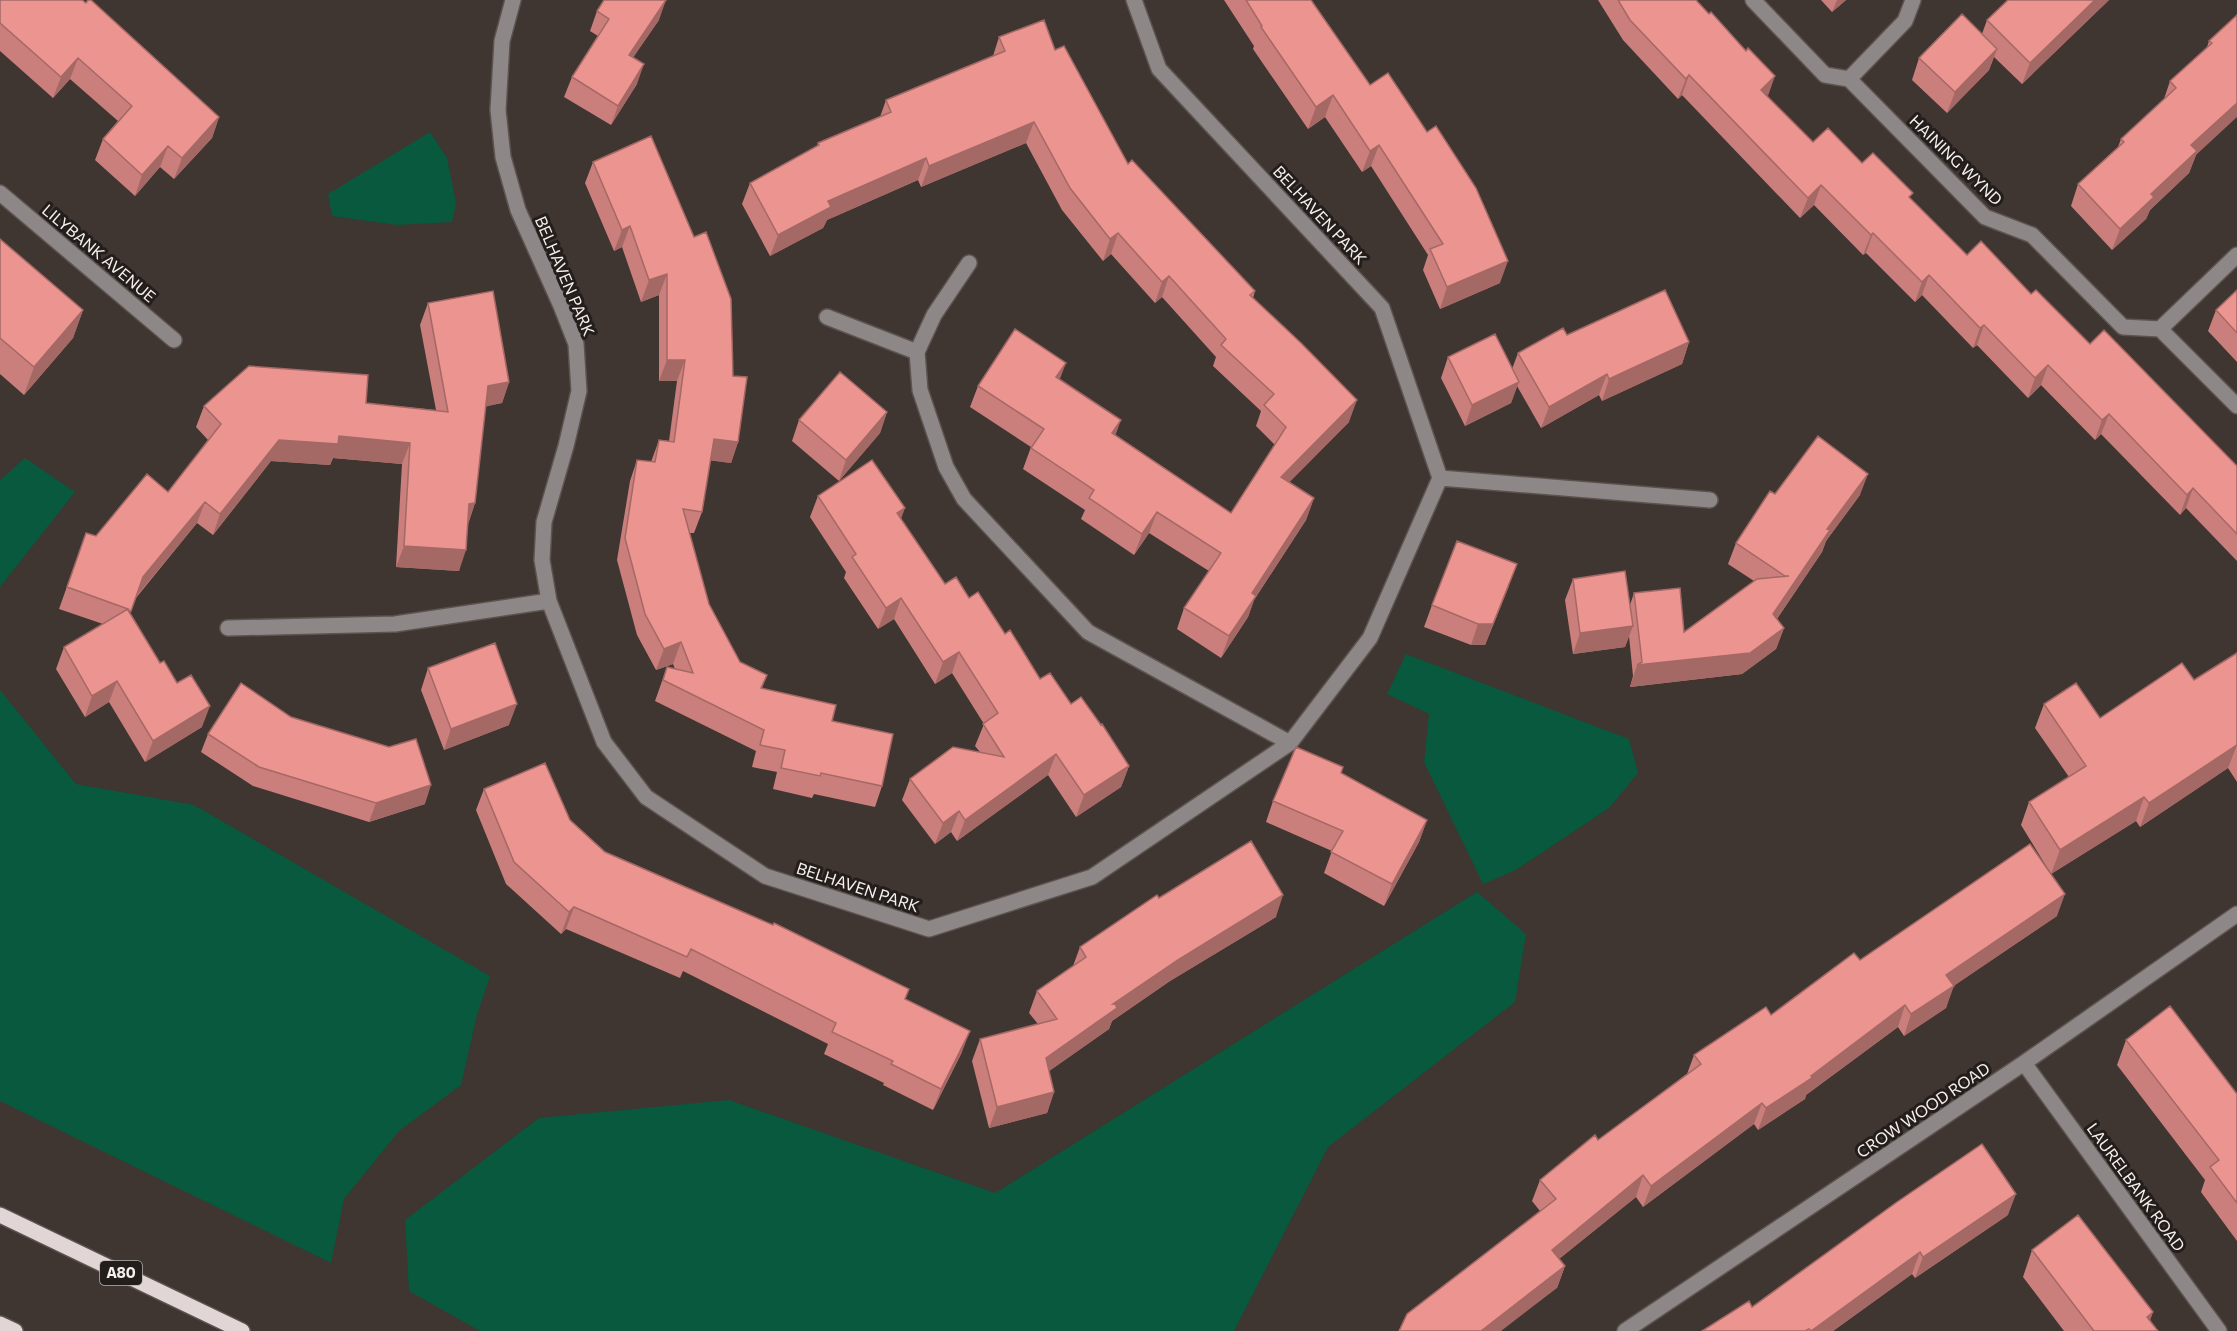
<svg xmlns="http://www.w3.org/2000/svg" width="2237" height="1331" font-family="Commissioner,sans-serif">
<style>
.green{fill:#08593e}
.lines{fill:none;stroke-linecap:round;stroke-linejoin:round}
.minor-casing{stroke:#5c534f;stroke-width:18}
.major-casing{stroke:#5c534f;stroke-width:18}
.minor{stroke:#8d8787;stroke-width:15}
.major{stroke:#e2d5d6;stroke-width:15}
.wall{fill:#ca7f7c}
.shaded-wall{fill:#a46865}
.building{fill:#eb9490;stroke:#a46865;stroke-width:1.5}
.labels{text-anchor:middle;stroke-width:6;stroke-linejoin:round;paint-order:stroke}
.shield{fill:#231e1c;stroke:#b7b1ae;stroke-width:1.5}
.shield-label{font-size:15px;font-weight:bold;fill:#f7f0ed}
.street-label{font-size:16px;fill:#f7f0ed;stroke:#231e1c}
</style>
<rect width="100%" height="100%" fill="#3f3531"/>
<path class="green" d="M430,132L447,158L456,203L452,222L397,225L332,216L328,194Z
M25,458L75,492L0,587V480Z
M1406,654L1629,739L1638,773L1609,808L1516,870L1483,884L1424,762L1429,714L1387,694Z
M0,690L76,784L194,805L490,976L477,1015L461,1085L399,1131L344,1199L331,1263L0,1101Z
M1477,892L1526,934L1515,1002L1328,1147L1234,1331H480L409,1291L405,1220L539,1118L729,1100L995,1193Z"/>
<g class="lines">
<g class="minor-casing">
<path id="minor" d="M513,0L502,41L498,110L503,157L518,210L561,306L576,344L579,391L566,446L544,522L542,560L549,601L604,742L646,797L765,876L929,929L1092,877L1290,743L1370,638L1440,478L1382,308L1159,69L1134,0
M1753,0L1825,75L1849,79L1985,217L2032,235L2123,327L2160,329L2237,406
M1849,79L1905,21L1913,0
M0,193L174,340
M969,263L934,315L917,352L920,390L946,467L964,499L1088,632L1290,743
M827,317L917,352
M2160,329L2237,255
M1440,478L1710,500
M228,628L395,624L549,601
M2024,1063L2219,1331
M1625,1331L2024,1063L2237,914"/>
</g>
<g class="major-casing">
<path id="major" d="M0,1215L242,1331
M0,1324L15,1331"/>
</g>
<use href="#minor" class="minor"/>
<use href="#major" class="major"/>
</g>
<path class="wall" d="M0,0L219,117L212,138L174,179L160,167L135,196L95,160L103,139L118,121L70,79L53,98L0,51Z
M1224,0H1311L1500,283L1440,309L1423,270L1428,255L1371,166L1362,172L1325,117L1308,129L1253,49L1254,46Z
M1598,0H1696L1768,97L1813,142L1862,163L1911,199L1967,255L2031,294L2090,344L2237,466V561L2186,508L2180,515L2101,434L2095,440L2041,385L2028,398L1977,345L1973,348L1922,295L1915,302L1866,253L1863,255L1814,205L1800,218L1682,95L1678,99L1623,40Z
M1821,0H1846L1832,12Z
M2008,0H2109L2022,84L1994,57L1989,70L1947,113L1912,80L1919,58L1982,34L1987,20Z
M597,11L659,20L633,57L637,84L611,125L564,97L572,77L598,36L590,31Z
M2237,15L2196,155L2189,173L2150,210L2146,219L2112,250L2071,206L2078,184L2118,147L2121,139L2164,99L2170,81L2207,47L2209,41Z
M999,37L1055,50L1128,164L1255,291L1253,298L1349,422L1289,482L1314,498L1306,520L1254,600L1248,617L1221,658L1177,629L1184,608L1209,571L1149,533L1134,555L1081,519L1085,510L1023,469L1031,447L970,407L978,386L1060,379L1116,435L1231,513L1275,445L1256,426L1261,411L1213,366L1216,357L1162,297L1155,303L1111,254L1103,261L1062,210L1026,143L921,187L918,180L827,220L823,228L770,256L742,204L750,183L817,146L818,143L880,117L886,100L993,56Z
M593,162L733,376L738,442L731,463L710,460L702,512L694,533H689L709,604L740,662L767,675L762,688L832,721L882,786L875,807L814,794L812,798L773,789L777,772L752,767L756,751L655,701L667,667L675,669L673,664L656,670L637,635L617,560L630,481L637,460L651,462L659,440L669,441L677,381H659V295L641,302L622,247L614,251L585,183Z
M0,239L83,310L73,338L24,395L0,374Z
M2237,290V362L2208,331L2216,310Z
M428,303L509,382L502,403L485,406L475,503L468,524L459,571L396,567L402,464L333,458L330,465L271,461L213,535L197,523L136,598L130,613L160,663L202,727L145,762L109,702L85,717L56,669L64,647L103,624L59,609L86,533L96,536L168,492L208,440L196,427L204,406L366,403L436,410L420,325Z
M1567,335L1689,342L1682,364L1602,401L1599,395L1541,428L1517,386L1511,403L1465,426L1441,378L1448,357L1512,369L1518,353Z
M887,412L880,433L839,481L792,441L799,420Z
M1775,494L1860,495L1826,541L1822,552L1777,619L1784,628L1776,649L1742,674L1630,687L1633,676L1629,636L1625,647L1573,654L1565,600L1573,579L1630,605L1634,593L1684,632L1754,581L1728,564L1736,543Z
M818,496L901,519L945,584L969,598L1005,634L1040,679L1071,704L1129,766L1121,787L1076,817L1048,775L957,841L951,832L935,844L902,800L910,779L980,752L975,746L984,724L952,673L935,684L894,619L878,629L844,578L846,572L810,517Z
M1509,586L1485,645H1471L1424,627L1432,605Z
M2237,653V782L2228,768L2140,827L2136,821L2051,874L2021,825L2029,802L2069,777L2035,728L2044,704L2100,718L2194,680Z
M428,668L509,725L444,750L421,690Z
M291,717L425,804L369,822L253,786L201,752L208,734Z
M1341,773L1427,820L1419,842L1384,906L1324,873L1332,851L1266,822L1273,801Z
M484,789L570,820L605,852L906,999L962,1052L933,1110L883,1085L884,1083L824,1054L828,1044L683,971L680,978L566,929L561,934L506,884L476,810Z
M1159,898L1276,917L1170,981L1112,1021L1109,1029L1049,1071L1054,1092L1047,1113L989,1128L972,1061L980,1039L1038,1024L1029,1013L1037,991L1073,966L1080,947Z
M2057,916L1953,986L1946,1008L1904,1036L1898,1027L1806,1095L1805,1099L1758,1130L1754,1124L1643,1207L1636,1197L1559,1259L1565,1266L1557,1288L1540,1211L1532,1201L1540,1180L1598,1140L1687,1074L1694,1055L1771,1015L1860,960Z
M2126,1040L2237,1094V1241L2201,1192L2205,1180L2117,1065Z
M2008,1215L1915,1278L1912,1274L1833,1331H1702L1752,1307Z
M2032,1250L2153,1312L2150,1320L2158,1331H2064L2023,1277Z"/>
<path class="shaded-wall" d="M666,0L659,20L622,74L629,55Z
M1837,0H1846L1832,12Z
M2095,0H2109L2022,84L2030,63Z
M1997,49L1989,70L1947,113L1955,92Z
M78,58L70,79L53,98L61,77Z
M644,64L637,84L611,125L618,106Z
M1689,75L1682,95L1678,99L1686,79Z
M1775,76L1768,96L1761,90Z
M1333,95L1325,117L1308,129L1316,107Z
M2237,103V117L2196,155L2189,173L2150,210L2146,219L2112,250L2120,229L2151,194L2191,145Z
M219,117L212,138L174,179L182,158Z
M1034,122L1026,143L921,187L929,166Z
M1379,145L1371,166L1362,172L1370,151Z
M168,146L160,167L135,196L142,175Z
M926,158L918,180L827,220L823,228L770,256L778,235L828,201Z
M1821,185L1814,205L1800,218L1808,198Z
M630,226L622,247L614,251L622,230Z
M1118,233L1111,254L1103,261L1110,239Z
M1873,233L1866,253L1863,255L1871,235Z
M1508,261L1500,283L1440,309L1447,287Z
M667,274L659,295L641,302L649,280Z
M1929,275L1922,295L1915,302L1922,282Z
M1169,276L1162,297L1155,303L1162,282Z
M83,310L73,338L24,395L34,367Z
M1984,325L1977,345L1973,348L1980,328Z
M1689,342L1682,364L1602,401L1609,379Z
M667,360H685L677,381H659Z
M1066,363L1058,384L1056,377Z
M2048,365L2041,385L2028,398L2035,378Z
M1607,374L1599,395L1541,428L1549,407Z
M509,382L502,403L480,408L488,386Z
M1519,382L1511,403L1465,426L1472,405Z
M1357,400L1349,422L1273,499L1281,477Z
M887,412L880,433L839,481L846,460Z
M2109,414L2101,434L2095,440L2102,420Z
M1121,420L1113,442L1112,433Z
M339,436L410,443L402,464L333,458L330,465L271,461L213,535L220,514L279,440Z
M714,439L738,442L731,463L706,460Z
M1868,474L1860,495L1826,541L1822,552L1766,635L1773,614L1827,529Z
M2193,488L2186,508L2180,515L2187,495Z
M1314,498L1306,520L1254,600L1248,617L1221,658L1229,636L1252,593Z
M205,502L197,523L135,598L143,577Z
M475,503L468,525L469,504Z
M905,508L897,530V513Z
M1157,512L1149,533L1134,555L1142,534Z
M404,546L466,550L459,571L396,567Z
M1517,564L1485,645H1471L1478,624Z
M901,598L894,619L878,629L886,608Z
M1633,626L1625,647L1573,654L1580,633Z
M1784,628L1776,649L1742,674L1630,687L1637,665Z
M681,642L673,664L656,670L664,649Z
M959,652L952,673L935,684L943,662Z
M117,681L109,702L85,717L92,696Z
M517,704L509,725L444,750L451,729Z
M210,706L202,727L145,762L153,741Z
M2237,745L2228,768L2140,827L2149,803Z
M1056,754L1048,775L957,841L965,820Z
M1129,766L1121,787L1076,817L1084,795Z
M431,785L425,804L369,822L376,803Z
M2144,797L2136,821L2051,874L2060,850Z
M959,811L951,832L935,844L943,823Z
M1427,820L1419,842L1384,906L1392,884Z
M2065,894L2057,916L1942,994L1954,986L1946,1008L1904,1036L1911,1014L1946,975Z
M1283,895L1276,917L1170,981L1112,1021L1109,1029L1038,1079L1046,1058L1113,1004L1178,960Z
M574,907L566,929L561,934L569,912Z
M1905,1005L1898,1027L1806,1095L1805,1099L1758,1130L1766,1108L1811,1076Z
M970,1031L962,1052L933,1110L941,1089Z
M1054,1092L1047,1113L989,1128L997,1107Z
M1762,1103L1754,1124L1643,1207L1651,1186Z
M1643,1175L1636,1197L1544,1271L1552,1250Z
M2016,1194L2008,1215L1915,1278L1923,1257Z
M1920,1252L1912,1274L1833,1331H1811Z
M1565,1266L1557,1288L1501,1331H1481Z
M2153,1312L2146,1331L2147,1317Z"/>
<path class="building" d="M0,0H82L86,3L88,0H91L219,117L182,158L168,146L142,175L103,139L132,106L78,58L61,77L0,23Z
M604,0H666L629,55L644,64L618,106L572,77L609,19L597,11Z
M1246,0H1311L1370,85L1388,73L1427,132L1436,126L1476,188L1508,261L1447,287L1430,249L1443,244L1379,145L1370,151L1333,95L1316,107L1261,27L1262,26Z
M1618,0H1696L1709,14L1711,12L1746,51L1748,48L1775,76L1761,90L1813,142L1828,128L1862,163L1873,153L1913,193L1909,197L1967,255L1981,241L2031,294L2036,290L2090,344L2104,330L2237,466V534L2193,488L2187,495L2109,414L2102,420L2048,365L2035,378L1984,325L1980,328L1929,275L1922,282L1873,233L1871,235L1821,185L1808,198L1689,75L1686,79L1630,20Z
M2008,0H2095L2030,63L1987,20Z
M1962,14L1997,49L1955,92L1919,58Z
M2237,15V103L2191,145L2197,151L2151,194L2154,197L2120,229L2078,184L2124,142L2121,139L2176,88L2170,81L2212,43L2209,41Z
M1044,20L1055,50L1064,46L1128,164L1132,160L1255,291L1250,295L1301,343L1357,400L1281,477L1314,498L1252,593L1256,596L1229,636L1184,608L1221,553L1157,512L1142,534L1089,498L1094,490L1031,448L1044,429L978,386L1015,329L1066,363L1056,377L1121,420L1112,433L1231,513L1286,427L1264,405L1274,394L1221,345L1226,339L1169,276L1162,282L1118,233L1110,239L1070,188L1034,122L929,166L926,158L828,201L831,207L778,235L750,183L819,145L818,143L891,112L886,100L1005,51L999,37Z
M651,136L694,237L706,232L731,299L733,376L747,377L738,442L714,439L702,512L683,509L709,604L740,662L767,675L761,688L836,705L832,721L893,734L882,786L821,773L820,776L781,768L785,750L760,745L764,730L663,680L667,667L693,673L681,642L664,649L645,614L625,538L637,460L655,462L659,440L674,442L685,360H667V274L649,280L630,226L622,230L593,162Z
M0,239L83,310L34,367L0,338Z
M1665,290L1689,342L1609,379L1607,374L1549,407L1518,353L1563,328L1567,335Z
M2237,290V333L2216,310Z
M493,291L509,382L488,386L475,503L469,504L466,550L404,546L410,443L339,436L338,444L279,440L220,514L205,502L143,577L131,611L128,610L160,663L164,661L177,683L191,675L210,706L153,741L117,681L92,696L64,647L128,609L67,587L86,533L96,536L147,474L168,492L221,424L204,406L249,366L368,375L366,403L448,412L428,303Z
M1495,334L1519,382L1472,405L1448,357Z
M840,372L887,412L846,460L799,420Z
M1818,436L1868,474L1827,529L1830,530L1773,614L1784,628L1750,653L1637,665L1642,662L1634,593L1680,588L1684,632L1757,579L1789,576H1785L1736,543L1770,491L1775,494Z
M872,460L905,508L897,513L945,584L956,577L969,598L978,592L1005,634L1010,630L1040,679L1050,673L1071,704L1081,697L1101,725L1102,724L1129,766L1084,795L1056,754L965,820L959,811L943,823L910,779L953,747L1004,757L983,724L998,713L959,652L943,662L901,598L886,608L852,557L856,554L818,496Z
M1457,541L1517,564L1493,624H1478L1432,605Z
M1625,571L1633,626L1580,633L1573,579Z
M495,643L517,704L451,729L428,668Z
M2237,653V745L2149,803L2144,797L2060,850L2029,802L2086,766L2044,704L2076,683L2100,718L2182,663L2194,680Z
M241,683L291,717L389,747L416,739L431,785L376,803L259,767L208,734Z
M1296,747L1343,767L1341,773L1427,820L1392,884L1331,852L1343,831L1273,801Z
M545,763L570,820L605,852L773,925L774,923L909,989L905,999L970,1031L941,1089L891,1064L893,1061L832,1032L836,1023L691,949L687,957L574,907L569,912L514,862L484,789Z
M1251,841L1283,895L1178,960L1113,1004H1115L1117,1008L1046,1058L1054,1092L997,1107L980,1039L1057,1019L1037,991L1086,957L1080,947L1157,895L1159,898Z
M2030,844L2065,894L1946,975L1954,986L1911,1014L1905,1005L1811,1076L1812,1078L1766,1108L1762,1103L1651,1186L1643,1175L1552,1250L1565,1266L1481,1331H1399L1407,1314L1556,1199L1540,1180L1595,1135L1598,1140L1701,1064L1694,1055L1766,1007L1771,1015L1854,953L1860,960Z
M2170,1006L2237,1094V1203L2210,1167L2219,1160L2126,1040Z
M1982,1144L2016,1194L1923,1257L1920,1252L1811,1331L1809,1329L1805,1331H1702L1749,1301L1752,1307L1897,1202Z
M2078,1215L2153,1312L2147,1317L2158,1331H2094L2032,1250Z"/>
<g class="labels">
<rect class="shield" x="100" y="1261" width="42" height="24" rx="4.5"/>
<g class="shield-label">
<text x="121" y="1278">A80</text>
</g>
<g class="street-label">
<text transform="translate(1956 160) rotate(44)" y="6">HAINING WYND</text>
<text transform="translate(1320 215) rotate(47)" y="6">BELHAVEN PARK</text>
<text transform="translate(99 253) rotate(40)" y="6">LILYBANK AVENUE</text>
<text transform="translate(565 276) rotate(67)" y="6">BELHAVEN PARK</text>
<text transform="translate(858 887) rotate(18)" y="6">BELHAVEN PARK</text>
<text transform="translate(1923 1110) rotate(-34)" y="6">CROW WOOD ROAD</text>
<text transform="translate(2136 1187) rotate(54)" y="6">LAURELBANK ROAD</text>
</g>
</g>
</svg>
